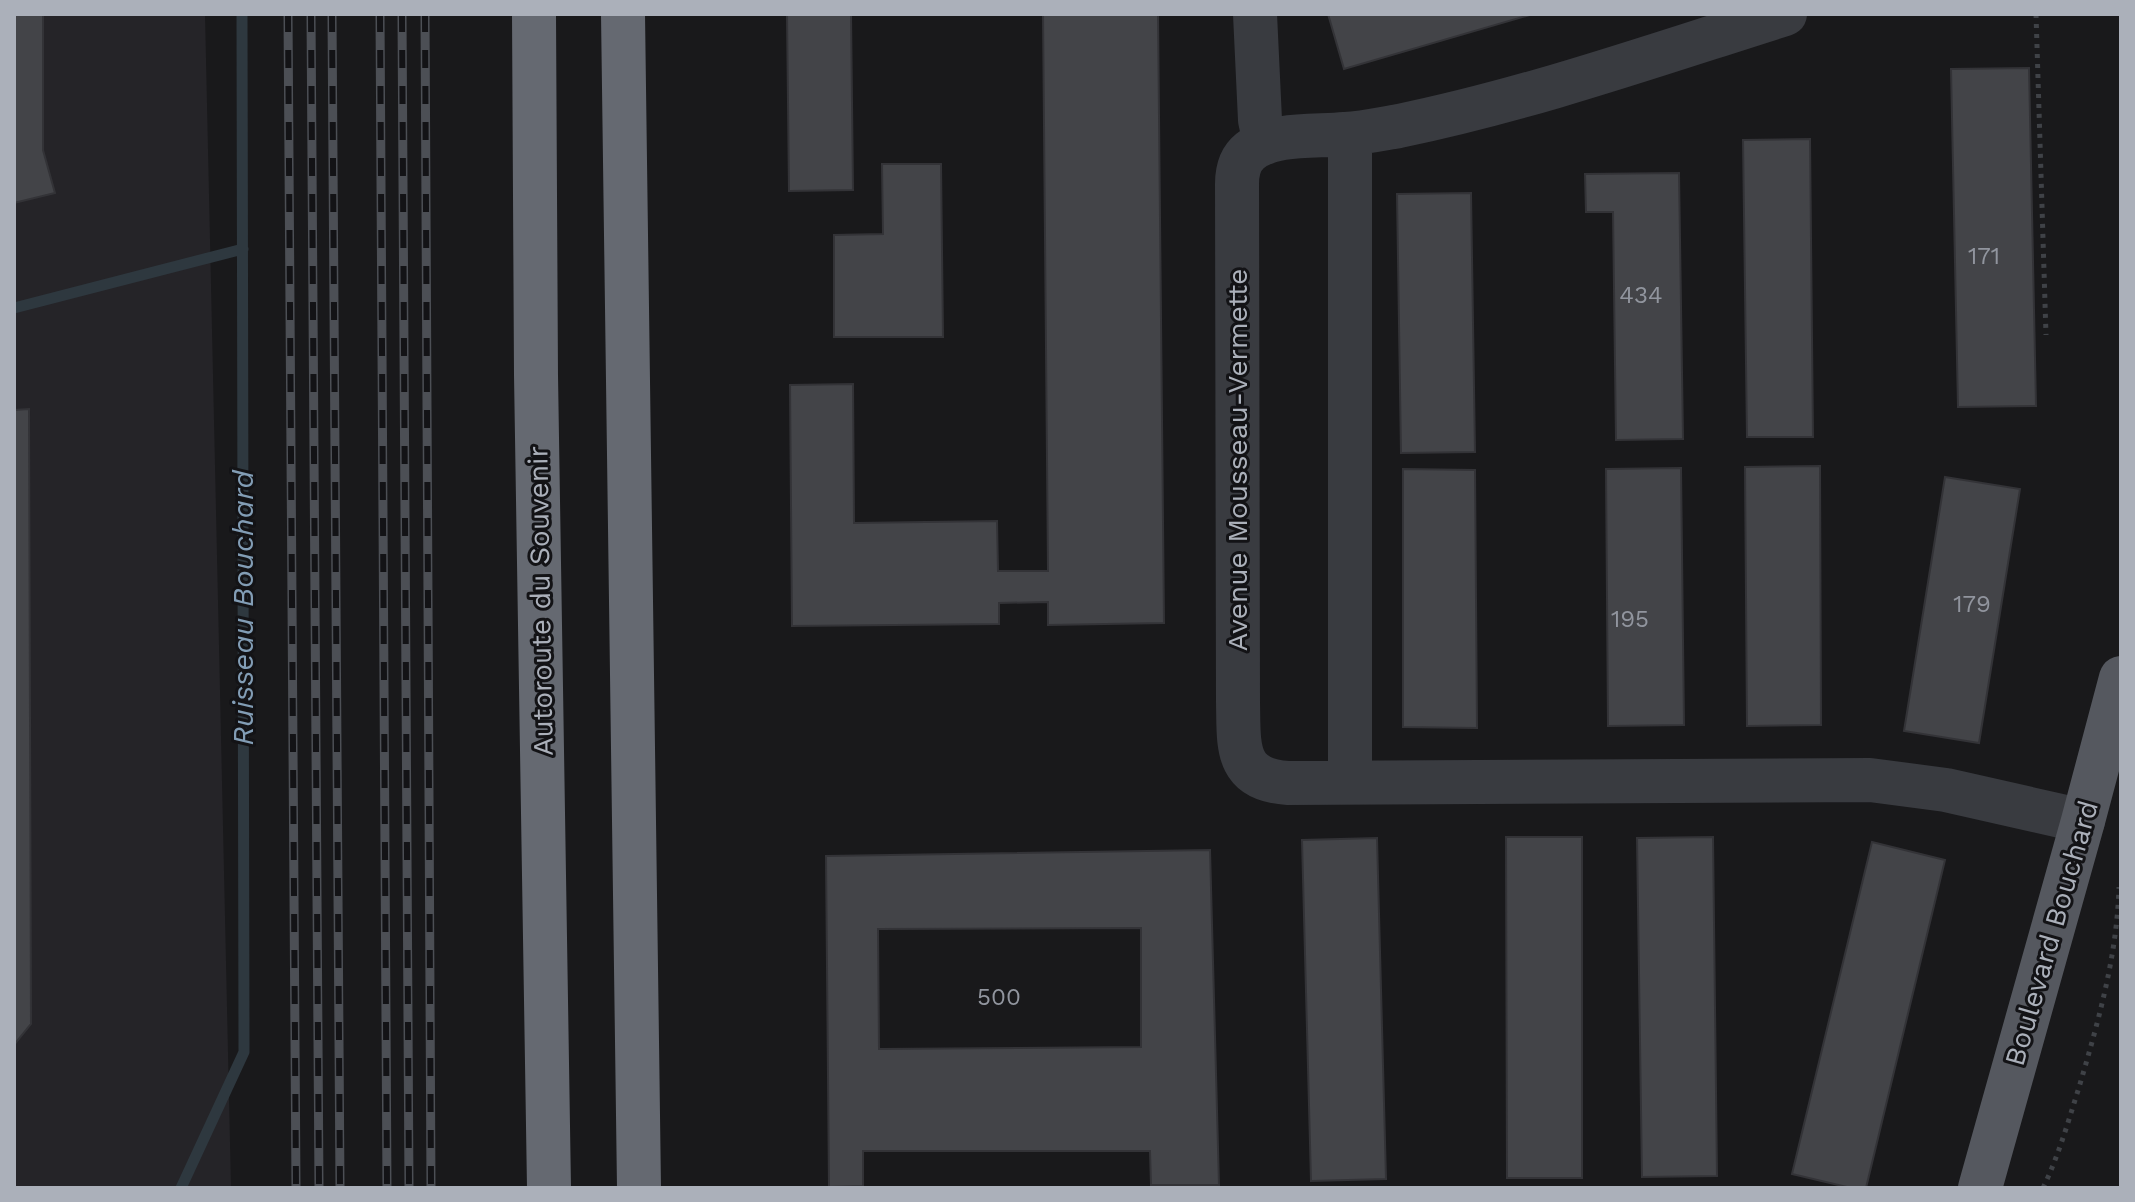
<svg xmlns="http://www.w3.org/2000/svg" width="2135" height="1202" font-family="'Work Sans',sans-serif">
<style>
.built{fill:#252428}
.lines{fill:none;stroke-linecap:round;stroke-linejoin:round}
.stream{stroke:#2e383f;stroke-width:11}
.building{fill:#434448;stroke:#333337;stroke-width:2;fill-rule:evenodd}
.path{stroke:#3f4247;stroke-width:5;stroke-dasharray:4 6;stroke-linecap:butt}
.minor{stroke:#393b40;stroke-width:44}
.major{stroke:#55585f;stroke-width:44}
.highway{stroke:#656971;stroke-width:44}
.rail-casing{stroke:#4c4f55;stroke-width:9}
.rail{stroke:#131316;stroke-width:6;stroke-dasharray:18;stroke-linecap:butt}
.labels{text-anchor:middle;stroke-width:6;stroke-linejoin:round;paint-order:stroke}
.number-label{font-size:24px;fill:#91959e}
.street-label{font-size:28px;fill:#abb0ba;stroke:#131316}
.water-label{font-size:30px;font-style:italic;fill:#829db5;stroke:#131316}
</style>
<rect width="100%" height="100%" fill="#19191b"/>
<path class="built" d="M14,14H205L231,1188H14Z"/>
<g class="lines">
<path class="stream" d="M14,308L243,249
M181,1188L244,1052L242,14"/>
</g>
<path class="building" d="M14,14H43V150L55,193L14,203Z
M787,14H851L853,190L789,191Z
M1043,14H1158L1164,623L1048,625V602L999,603V624L792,626L790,385L853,384L854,523L997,521L998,571H1048Z
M1328,14H1533L1344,69Z
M2029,68L2036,406L1958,407L1951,69Z
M1810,139L1813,437H1747L1743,140Z
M882,164H941L943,337H834V235L883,234Z
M1679,173L1683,439L1616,440L1613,212H1586L1585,174Z
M1471,193L1475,452L1401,453L1397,194Z
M29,409L31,1024L14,1045V410Z
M1820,466L1821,725L1747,726L1745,467Z
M1681,468L1684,725L1608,726L1606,469Z
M1403,469L1475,470L1477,728L1403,727Z
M1945,477L2020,489L1979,743L1904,731Z
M1506,837H1582V1178H1507Z
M1713,837L1717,1176L1642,1177L1637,838Z
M1377,838L1386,1179L1311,1181L1302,840Z
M1872,842L1945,860L1866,1188H1851L1792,1174Z
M1210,850L1219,1185H1151L1150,1151H863V1186L829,1187L826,856ZM1141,928V1047L879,1049L878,929Z"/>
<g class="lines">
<path class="path" d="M2036,14L2046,335
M2043,1188C2059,1155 2069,1119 2080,1084C2099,1019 2117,955 2119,887"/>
<path class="minor" d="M1255,14L1260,120L1265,143
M1785,14C1658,54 1530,99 1399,126C1381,129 1363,133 1345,134C1316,137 1274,132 1250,151C1240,159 1237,172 1237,184L1238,702C1239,745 1234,780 1288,783L1870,780L1946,790L2083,821
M1350,782V134"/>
<path class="major" d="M1980,1188L2083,821L2121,678"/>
<path class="highway" d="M534,14L536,375L549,1188
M623,14L639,1188"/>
<g class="rail-casing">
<path id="rail" d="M288,14L296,1188
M311,14L319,1188
M332,14L340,1188
M380,14L387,1188
M402,14L409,1188
M425,14L431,1188"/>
</g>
<use href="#rail" class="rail"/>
</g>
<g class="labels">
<g class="number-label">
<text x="1984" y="264">171</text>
<text x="1641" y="303">434</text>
<text x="1972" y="612">179</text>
<text x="1630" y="627">195</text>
<text x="999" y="1005">500</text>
</g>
<g class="street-label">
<text transform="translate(1237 460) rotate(-90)" y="10">Avenue Mousseau-Vermette</text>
<text transform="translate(540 601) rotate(-91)" y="10">Autoroute du Souvenir</text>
<text transform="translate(2051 933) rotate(-74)" y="10">Boulevard Bouchard</text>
</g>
<g class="water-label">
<text transform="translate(243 608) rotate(-90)" y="10">Ruisseau Bouchard</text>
</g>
</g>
<rect width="2135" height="1202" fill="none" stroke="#abb0ba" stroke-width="32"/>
</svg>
